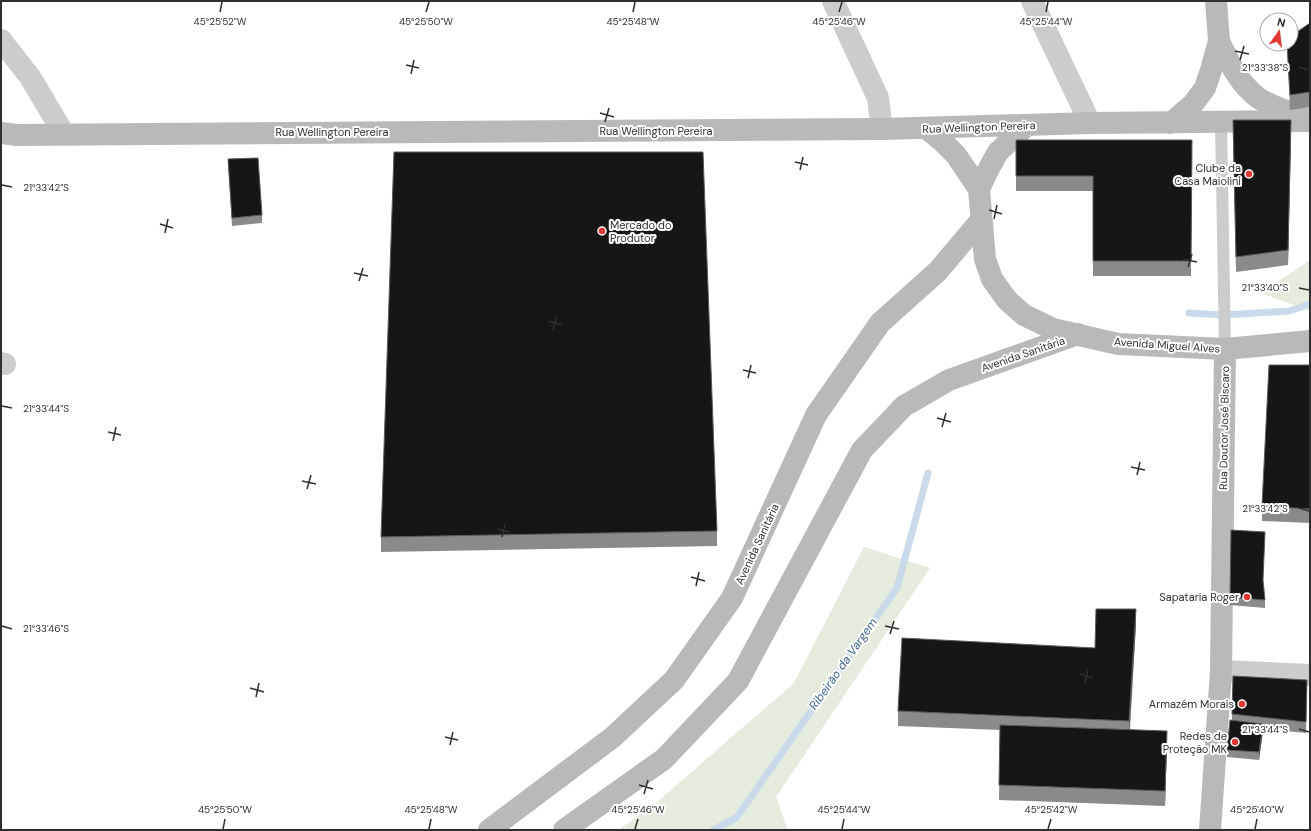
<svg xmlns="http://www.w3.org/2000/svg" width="1311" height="831" font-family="'DM Sans',sans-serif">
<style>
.green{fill:#e3ecdd}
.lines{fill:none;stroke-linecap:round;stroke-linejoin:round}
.stream{stroke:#c9dbeb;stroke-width:7}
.lane{stroke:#ccc;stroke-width:12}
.street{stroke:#ccc;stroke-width:22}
.secondary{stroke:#b9b9b9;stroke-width:22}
.wall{fill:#8a8a8a}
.shaded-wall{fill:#5c5c5c}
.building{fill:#161616;stroke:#5c5c5c}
.ticks{fill:none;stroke:#2f2f2f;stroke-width:1.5}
.poi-dot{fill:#e23834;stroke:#fff;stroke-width:1.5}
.labels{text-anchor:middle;stroke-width:4;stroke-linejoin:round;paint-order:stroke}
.street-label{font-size:11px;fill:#2f2f2f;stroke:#fff}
.poi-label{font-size:11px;fill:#2f2f2f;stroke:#fff;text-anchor:end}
.water-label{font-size:12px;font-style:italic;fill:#3e6890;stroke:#fff}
.ticks-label{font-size:10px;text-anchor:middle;fill:#2f2f2f;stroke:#fff;stroke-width:4;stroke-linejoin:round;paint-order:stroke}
</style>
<rect width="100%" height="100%" fill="#fff"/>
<path class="green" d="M1310,260V311L1261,293Z
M864,547L930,568L776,797L788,830H618L656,803L794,683Z"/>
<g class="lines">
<path class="stream" d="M1189,313L1224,315L1289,311L1310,304
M713,830L737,817L897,588L928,473"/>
<path class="lane" d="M1221,122L1225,349"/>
<path class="street" d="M833,1L878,98L882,129
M1032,1L1090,123
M1,40L30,77L64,134
M1,363L5,364
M1221,671L1310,675"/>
<path class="secondary" d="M1219,41C1229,62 1238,82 1257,97C1269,106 1289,112 1303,117
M1171,123L1193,104L1205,88L1211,70L1219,41L1216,1
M926,128L942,141L956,155L979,189L985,259L992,279L1007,300L1024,315L1053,329L1118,344L1225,349L1310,341
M1,133L17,135L882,129L1090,123L1310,121
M979,189L988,170L998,152L1027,125
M489,830L613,737L674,680L732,598L816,415L880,323L938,271L981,220
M564,830L664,759L738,681L862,450L904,406L949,380L1078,334
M1210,830L1221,671L1225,349"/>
</g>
<path class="wall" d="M1310,23V107L1290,110L1287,44Z
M1233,135H1291L1288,265L1236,272Z
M1016,140H1192L1191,276H1093V191H1016Z
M228,159L262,215V223L232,226Z
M1310,365V523L1262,521V506Z
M1231,530L1265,600V608L1230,605Z
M717,531V546L381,552V537Z
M1136,624L1130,729L1167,745L1165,806L999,800L1000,730L898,726V711L1095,648Z
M1307,680L1306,733L1263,729L1259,760L1227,757V750L1232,721V714Z"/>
<path class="shaded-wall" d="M1291,120V135L1288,265V250Z
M1136,609V624L1129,736V721Z
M1263,724V732L1259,760V752Z
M1167,731V745L1165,806V791Z"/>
<path class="building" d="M1310,23V92L1290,95L1287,44H1291V36Z
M1233,120H1291L1288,250L1236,257Z
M1016,140H1192L1191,261H1093V176H1016Z
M394,152H703L717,531L381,537Z
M258,158L262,215L232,218L228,159Z
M1269,365H1310V509L1262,506Z
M1231,530L1265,532L1263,580L1265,600L1230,597Z
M1096,609H1136L1129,721L898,711L902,638L1095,648Z
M1233,676L1307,680L1306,722L1232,714Z
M1230,720L1263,724L1259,752L1227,750Z
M1000,725L1167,731L1165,791L999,785Z"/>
<path class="ticks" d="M220,12L222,2M426,12L429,2M633,12L635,2M839,12L842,2M1046,12L1048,2M1235,51L1249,54M1240,60L1244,46M406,65L419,68M1299,67L1309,70M411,74L414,60M600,113L614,117M605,122L609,108M795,162L808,165M800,170L803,157M2,185L12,187M989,210L1002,214M994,219L997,205M160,224L173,228M165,233L168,219M1183,259L1197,262M1188,267L1192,254M354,273L368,276M359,281L363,268M1299,288L1309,290M548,321L562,325M553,330L557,316M743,370L756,373M748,378L751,365M2,406L12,408M937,418L951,422M942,427L946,413M108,432L121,435M113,441L116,427M1131,467L1145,470M1137,475L1140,462M302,481L316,484M307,489L311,475M1299,508L1309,511M497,529L510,532M502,537L505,524M691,577L705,581M696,586L699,572M2,626L12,629M885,626L899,629M890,634L894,621M1080,674L1093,678M1085,683L1088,669M250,688L264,692M256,697L259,683M1299,729L1309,732M445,737L458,740M450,745L453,732M639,785L653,789M644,794L648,780M223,829L225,819M429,829L431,819M635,829L638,819M842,829L844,819M1048,829L1051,819M1255,829L1257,819"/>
<g class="poi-dot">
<circle cx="1249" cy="174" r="4"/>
<circle cx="602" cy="231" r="4"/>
<circle cx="1247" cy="597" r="4"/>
<circle cx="1242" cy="704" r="4"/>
<circle cx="1235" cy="742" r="4"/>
</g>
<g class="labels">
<g class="street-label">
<text transform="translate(979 127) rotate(-2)" y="4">Rua Wellington Pereira</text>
<text x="656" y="135">Rua Wellington Pereira</text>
<text x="332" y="136">Rua Wellington Pereira</text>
<text transform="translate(1167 345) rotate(4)" y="4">Avenida Miguel Alves</text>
<text transform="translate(1023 354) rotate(-19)" y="4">Avenida Sanitária</text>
<text transform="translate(1224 428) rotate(-89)" y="4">Rua Doutor José Biscaro</text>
<text transform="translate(757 544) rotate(-65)" y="4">Avenida Sanitária</text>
</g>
<g class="poi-label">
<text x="1241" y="172">Clube da<tspan x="1241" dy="13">Casa Maiolini</tspan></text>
<text x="610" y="229" text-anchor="start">Mercado do<tspan x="610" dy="13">Produtor</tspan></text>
<text x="1239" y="601">Sapataria Roger</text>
<text x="1234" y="708">Armazém Morais</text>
<text x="1227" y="740">Redes de<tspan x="1227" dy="13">Proteção MK</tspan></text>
</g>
<g class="water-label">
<text transform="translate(843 664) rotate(-55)" y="4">Ribeirão da Vargem</text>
</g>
</g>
<g class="ticks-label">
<text x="1046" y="25">45°25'44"W</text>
<text x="220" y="25">45°25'52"W</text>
<text x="426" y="25">45°25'50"W</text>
<text x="633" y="25">45°25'48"W</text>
<text x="839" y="25">45°25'46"W</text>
<text x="1265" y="71">21°33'38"S</text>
<text x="46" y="191">21°33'42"S</text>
<text x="1265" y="291">21°33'40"S</text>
<text x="46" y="412">21°33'44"S</text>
<text x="1265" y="512">21°33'42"S</text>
<text x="46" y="632">21°33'46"S</text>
<text x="1265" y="733">21°33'44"S</text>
<text x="225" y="813">45°25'50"W</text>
<text x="431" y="813">45°25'48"W</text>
<text x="638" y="813">45°25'46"W</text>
<text x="844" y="813">45°25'44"W</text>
<text x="1051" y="813">45°25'42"W</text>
<text x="1257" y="813">45°25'40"W</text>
</g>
<rect width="1311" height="831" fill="none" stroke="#2f2f2f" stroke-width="4"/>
<g transform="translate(1279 32) rotate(14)"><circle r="19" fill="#ffffff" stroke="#acacac"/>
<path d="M0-3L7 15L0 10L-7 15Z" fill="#e23834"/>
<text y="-6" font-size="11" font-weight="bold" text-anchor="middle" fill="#2f2f2f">N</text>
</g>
</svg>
